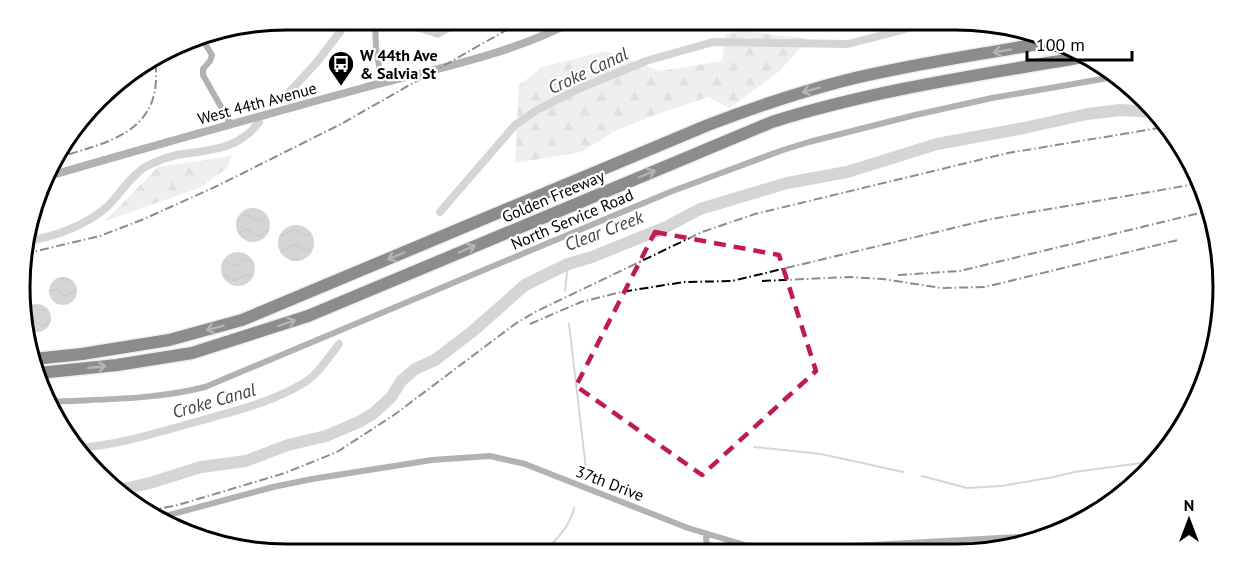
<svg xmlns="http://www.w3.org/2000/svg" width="1243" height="574" font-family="'PT Sans',sans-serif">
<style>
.forest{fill:url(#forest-firs)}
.water{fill:url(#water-waves)}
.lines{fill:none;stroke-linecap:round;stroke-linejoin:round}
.stream{stroke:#a3a3a3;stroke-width:2}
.canal{stroke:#a3a3a3;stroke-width:8}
.river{stroke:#a3a3a3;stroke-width:12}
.motorway-casing{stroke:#dbdbdb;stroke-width:15}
.minor{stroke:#555;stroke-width:6}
.tertiary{stroke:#555;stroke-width:8}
.motorway{stroke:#000;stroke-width:12}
.rail{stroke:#000;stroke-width:2;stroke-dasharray:9 3 1.5 3;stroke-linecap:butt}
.oneway{stroke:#595959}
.marked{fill:none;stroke:#c2185b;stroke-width:4.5;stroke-dasharray:12 8;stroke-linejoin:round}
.labels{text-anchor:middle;stroke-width:4.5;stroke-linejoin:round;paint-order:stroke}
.poi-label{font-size:16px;font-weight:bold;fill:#000;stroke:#fff;text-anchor:start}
.street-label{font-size:16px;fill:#000;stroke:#fff}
.water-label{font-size:18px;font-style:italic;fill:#444;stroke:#fff}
.rim{fill:none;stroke:#000;stroke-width:3}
</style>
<defs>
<pattern id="forest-firs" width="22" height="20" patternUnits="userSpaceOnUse" patternTransform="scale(1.5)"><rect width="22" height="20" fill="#dcdcdc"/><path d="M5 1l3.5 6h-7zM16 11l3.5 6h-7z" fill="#bbb"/></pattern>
<pattern id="water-waves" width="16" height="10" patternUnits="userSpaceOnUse" patternTransform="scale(1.5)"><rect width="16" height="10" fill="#a3a3a3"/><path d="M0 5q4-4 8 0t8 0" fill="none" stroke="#8b8b8b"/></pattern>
</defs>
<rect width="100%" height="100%" fill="#fff"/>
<path class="forest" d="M744,31L808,39L780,71L730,108L708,97L655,115L615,131L582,152L515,163L519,85L542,67L606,51L660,71L722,61L725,34Z
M232,156L227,168L199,188L105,221L158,167Z"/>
<path class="water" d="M411,20H472L438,38L416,31Z
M236 225a17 17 0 1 1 34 0a17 17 0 1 1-34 0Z
M278 243a18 18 0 1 1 36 0a18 18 0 1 1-36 0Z
M221 269a17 17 0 1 1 34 0a17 17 0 1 1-34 0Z
M49 291a14 14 0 1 1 28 0a14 14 0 1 1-28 0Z
M23 318a14 14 0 1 1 28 0a14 14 0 1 1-28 0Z"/>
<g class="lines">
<path class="stream" d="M565,291L568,264
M569,324L586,469
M754,447L821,454L903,472
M922,476L967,488L1001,486L1054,477L1074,472L1157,461
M542,554C555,541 570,527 574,508"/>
<path class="canal" d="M281,101L317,62L349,20
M440,212L515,125L537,110L576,90L646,61L713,42L848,44L902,30L931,20
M24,241C53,238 87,225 108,206C119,195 133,173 147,166C155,162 167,157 177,155C208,150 239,150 259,122
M78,448C119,445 159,432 199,421C234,411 270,403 302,384C318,375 328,358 339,344"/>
<path class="river" d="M115,491L150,483L201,467L246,461L288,445L326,436L359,422L374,413L392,396L401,381L415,369L435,360L473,331L525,285L568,264L592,257L666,227L700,209L787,183L847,172L937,144L1024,128L1087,114L1120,110L1154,112"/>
<g class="motorway-casing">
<path id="motorway" d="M34,359L82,354L169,340L242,320L708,125C752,108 797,93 843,81C914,63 987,54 1059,40
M39,373L117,365L192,353L308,316L772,122C874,90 979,75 1083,57"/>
</g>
<path class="minor" d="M375,20L376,48L382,83
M202,39L212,55L210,61L203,69V75L230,123
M49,402C101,399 154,400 205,387L670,192L783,150L809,142L915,115L992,98L1114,77
M158,518L273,487L312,479L432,460L490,456L525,464L688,528L748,546L798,549L1056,535
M706,534L707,553
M958,552L999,550
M729,553L736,543"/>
<path class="tertiary" d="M46,177C152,146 257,117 363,88C434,69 510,55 576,20"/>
<use href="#motorway" class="motorway"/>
<path class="rail" d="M53,159C107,142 165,134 155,60
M24,254L100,236L144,219L217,186L341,124L524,20
M898,275L960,271L1208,211
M762,281L850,277L883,279L941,288L985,287L1178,240
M530,324L581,302L621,292L684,282L732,281L991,219L1202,183
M148,511L178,505L285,473L337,452L394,415L515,324L535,312L702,232L755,214L1008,153L1165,127"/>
</g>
<defs><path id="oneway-shaft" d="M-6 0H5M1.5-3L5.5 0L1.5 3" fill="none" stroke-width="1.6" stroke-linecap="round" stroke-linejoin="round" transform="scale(1.5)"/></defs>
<g class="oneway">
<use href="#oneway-shaft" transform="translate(1002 51) rotate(170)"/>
<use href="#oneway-shaft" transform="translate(811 90) rotate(165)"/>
<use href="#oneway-shaft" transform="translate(647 174) rotate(-23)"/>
<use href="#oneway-shaft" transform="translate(467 249) rotate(-23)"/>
<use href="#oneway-shaft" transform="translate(396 256) rotate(157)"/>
<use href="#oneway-shaft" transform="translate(287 323) rotate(-18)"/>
<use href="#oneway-shaft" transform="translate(215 328) rotate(165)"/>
<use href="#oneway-shaft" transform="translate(97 367) rotate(-6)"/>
</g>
<path d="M0 0H1243V574H0ZM655,232L779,255L816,371L702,475L576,386Z" fill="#fff" fill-opacity=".55" fill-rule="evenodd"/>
<path class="marked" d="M655,232L779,255L816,371L702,475L576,386Z"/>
<defs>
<g id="bus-pin" transform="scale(1.35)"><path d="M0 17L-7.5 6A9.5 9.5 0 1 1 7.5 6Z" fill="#000" stroke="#fff"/><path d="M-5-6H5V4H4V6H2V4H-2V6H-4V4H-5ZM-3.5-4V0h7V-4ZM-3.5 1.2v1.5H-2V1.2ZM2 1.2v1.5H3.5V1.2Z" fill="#fff"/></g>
</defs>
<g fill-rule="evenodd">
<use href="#bus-pin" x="341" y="64"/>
</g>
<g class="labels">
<g class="poi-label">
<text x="360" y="61">W 44th Ave<tspan x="360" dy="18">&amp; Salvia St</tspan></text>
</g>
<g class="street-label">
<text transform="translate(257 103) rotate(-15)" y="6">West 44th Avenue</text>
<text transform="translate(553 196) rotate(-23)" y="6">Golden Freeway</text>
<text transform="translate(572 219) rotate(-23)" y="6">North Service Road</text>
<text transform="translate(610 483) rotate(21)" y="6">37th Drive</text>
</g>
<g class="water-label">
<text transform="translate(588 71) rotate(-25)" y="6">Croke Canal</text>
<text transform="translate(604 231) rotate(-21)" y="6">Clear Creek</text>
<text transform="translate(214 401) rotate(-16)" y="6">Croke Canal</text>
</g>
</g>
<path d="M0 0H1243V574H0ZM287 30H956A257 257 0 0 1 1213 287V287A257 257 0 0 1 956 544H287A257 257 0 0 1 30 287V287A257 257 0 0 1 287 30Z" fill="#fff" fill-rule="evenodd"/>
<path class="rim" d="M287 30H956A257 257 0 0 1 1213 287V287A257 257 0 0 1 956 544H287A257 257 0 0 1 30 287V287A257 257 0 0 1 287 30Z"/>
<g transform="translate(1189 520)" stroke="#ffffff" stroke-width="4.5" paint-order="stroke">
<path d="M0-4.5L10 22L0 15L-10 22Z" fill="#000000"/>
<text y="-9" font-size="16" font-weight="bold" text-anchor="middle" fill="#000000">N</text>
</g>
<path d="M1027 51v9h105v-9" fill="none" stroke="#000000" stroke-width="3"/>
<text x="1036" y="51" font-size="18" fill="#000000" stroke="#ffffff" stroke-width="4.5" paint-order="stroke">100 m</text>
</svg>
